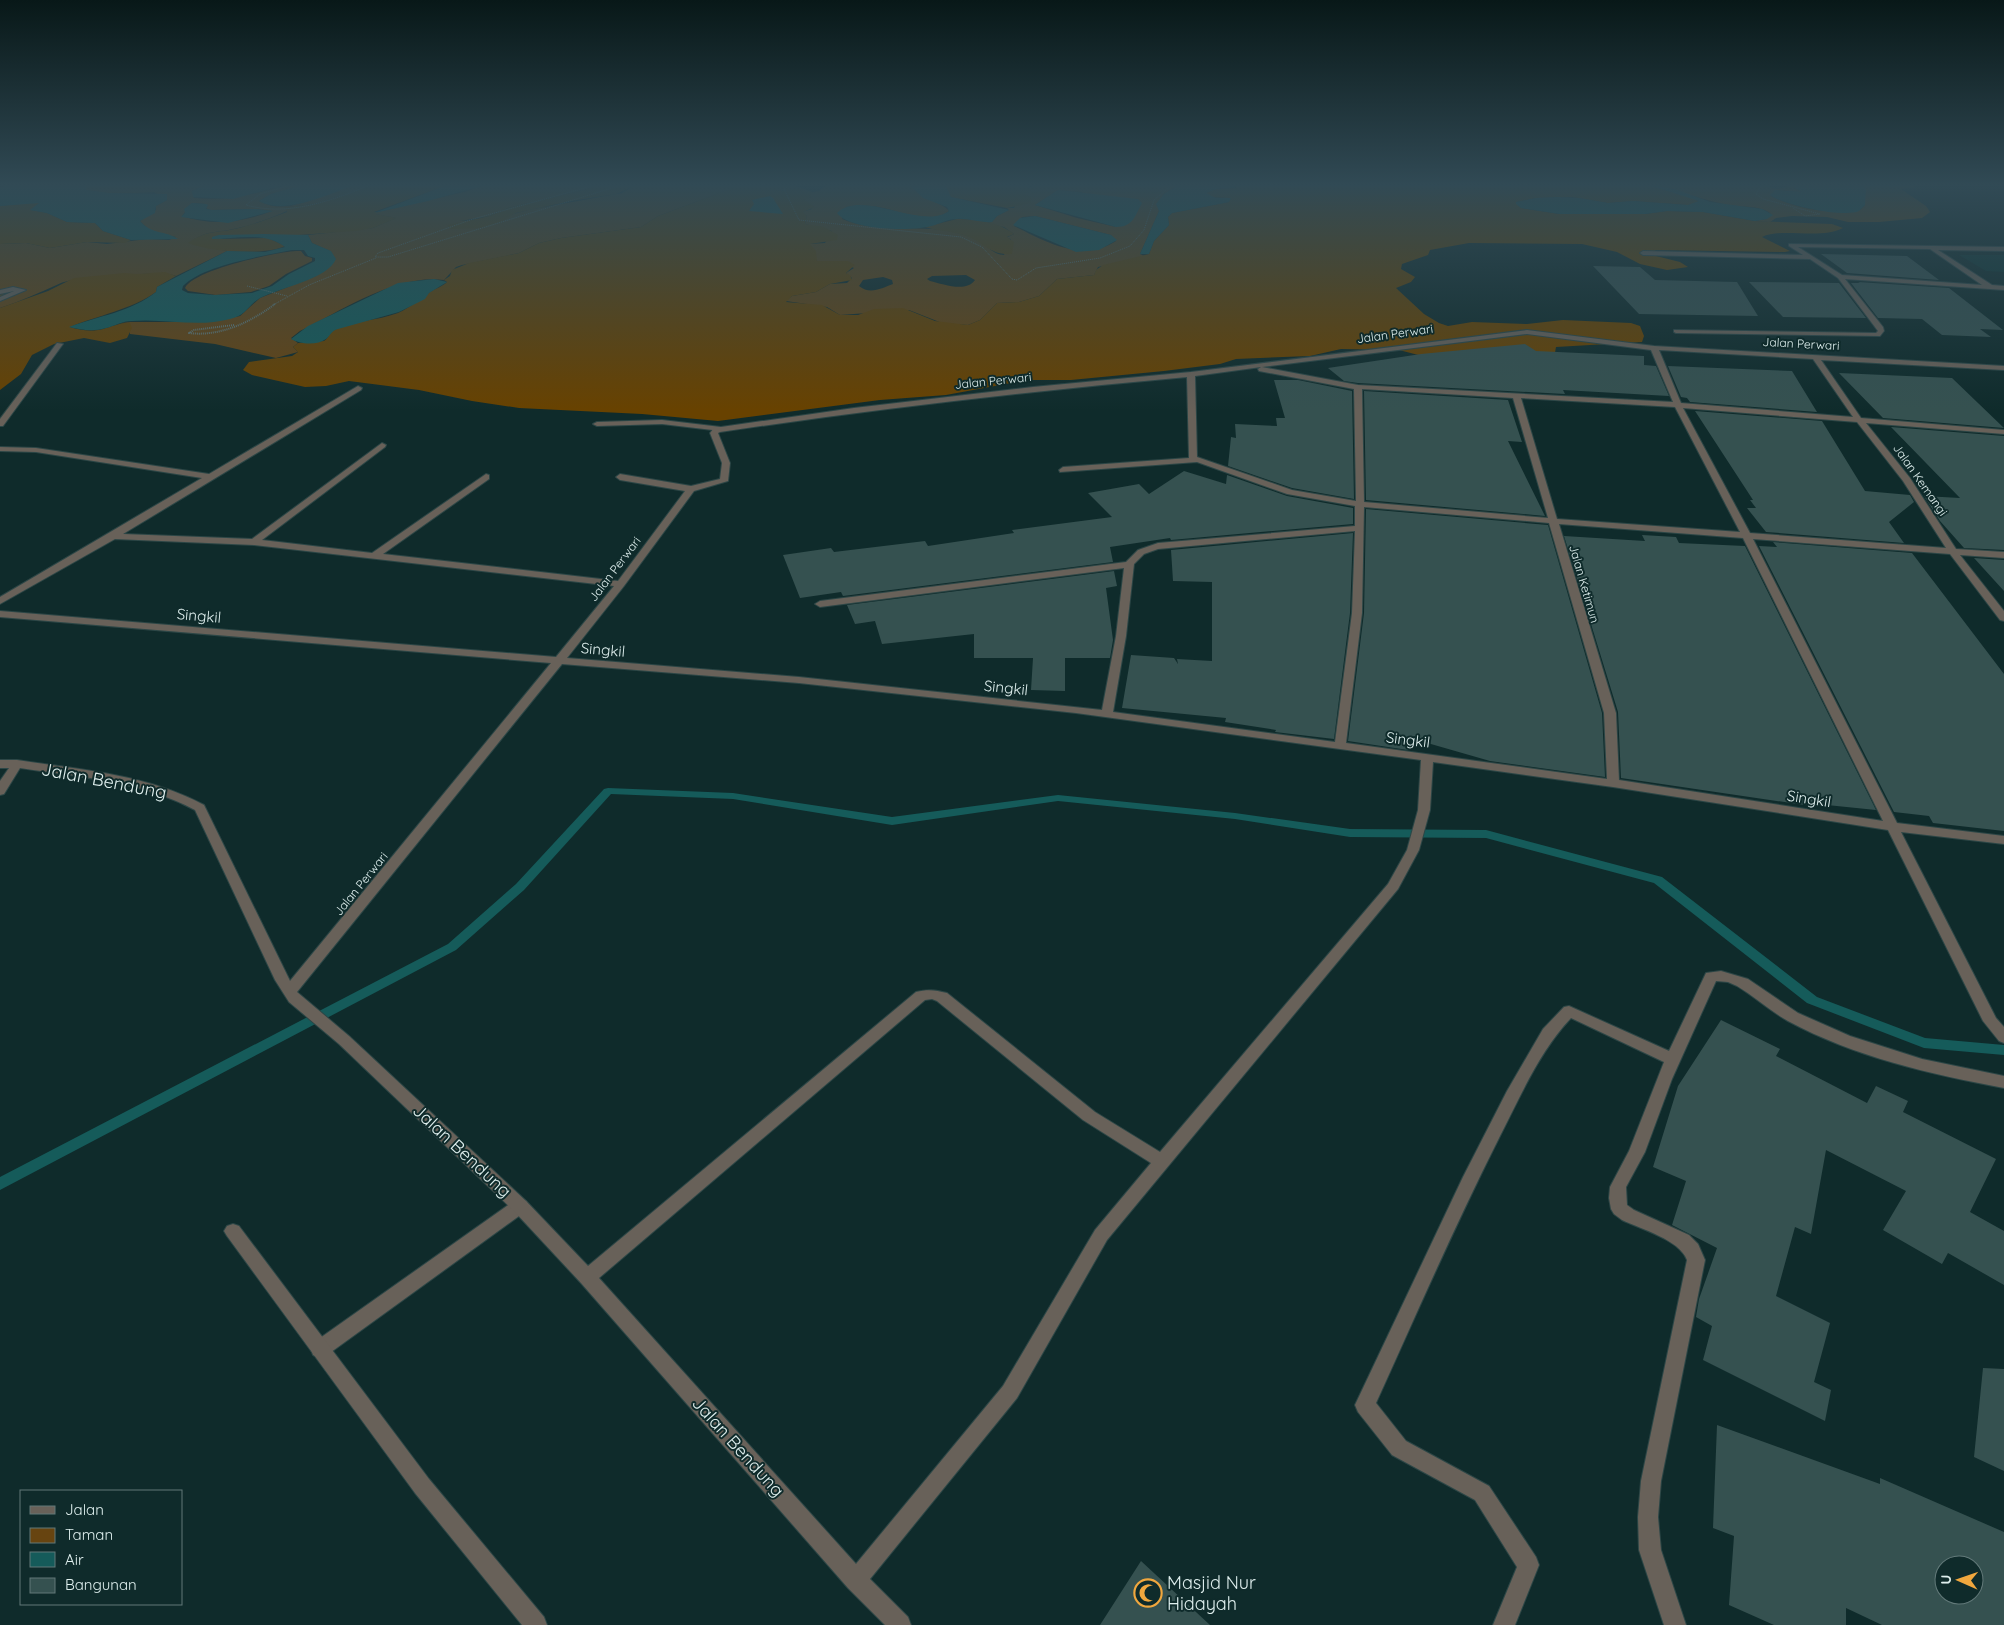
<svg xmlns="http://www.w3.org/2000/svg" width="2004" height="1625" font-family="Quicksand,sans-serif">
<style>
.built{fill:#0d3635}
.green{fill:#674410;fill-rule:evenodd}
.forest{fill:#684200}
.water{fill:#155b5a;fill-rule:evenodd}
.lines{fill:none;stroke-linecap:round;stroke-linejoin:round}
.stream{fill:#155b5a;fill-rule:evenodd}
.building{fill:#355150;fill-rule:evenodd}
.service-casing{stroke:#2c4646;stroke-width:2}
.minor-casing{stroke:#2c4646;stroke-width:2}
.path-far1{stroke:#667d7c;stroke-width:1;stroke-dasharray:1 1;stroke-linecap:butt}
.path{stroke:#667d7c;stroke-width:2;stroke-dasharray:1 1;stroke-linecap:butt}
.service{fill:#686159;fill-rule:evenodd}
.minor{fill:#686159;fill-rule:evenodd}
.labels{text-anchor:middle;stroke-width:4;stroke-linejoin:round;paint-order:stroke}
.far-street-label{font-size:12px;fill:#dfefee;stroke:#0f2b2b}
.street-label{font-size:15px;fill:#dfefee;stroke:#0f2b2b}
.near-street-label{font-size:18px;fill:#dfefee;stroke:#0f2b2b}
.near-poi-label{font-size:18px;fill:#dfefee;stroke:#0f2b2b;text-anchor:start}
</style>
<rect width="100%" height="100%" fill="#0f2b2b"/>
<path class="built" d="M1959,255H2004V272L1986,271Z"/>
<path class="green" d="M87,184H208L192,191L194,198C216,200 235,198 256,193C275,189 286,184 306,184L271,194L259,201C291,219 327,188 357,184C363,183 370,184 377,184L315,204L285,207L287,211C271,218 255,224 238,228C218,233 205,230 189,243L227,251L176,276C168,270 72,277 61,283C41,292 21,301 0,308V244L26,243L50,248L87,242L107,244L147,239L169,240L176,237L151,232L140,221L156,210V206L167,200L154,192L115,194L86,190ZM192,203L206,204V208L210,210L256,209L272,211C242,223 212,226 182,216Z
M488,184H608L508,208L490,216L460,221L504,219L510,215L528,210L622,193L638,184H743L658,216L641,227L561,238L539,243L519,253L462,265L456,267L444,280C396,274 343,310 300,331L291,338L298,343L293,347L298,352L276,358L215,344L130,334V323L122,322H211L240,316L260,298L316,276L330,251L312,243L308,235L373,228L396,218L375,214L378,212L464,192Z
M783,184H816L792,185L813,192L819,191L826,186L821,184H909C919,198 945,204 949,211C929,226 899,210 878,207C867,205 857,206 846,207L842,219C877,234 917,224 953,232C962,234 973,237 981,242C990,248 993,254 1004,255L1011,239L1006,238L1014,234L1004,227L984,223L992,222L997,216L1009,210L1007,208H1014L1022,193L1035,184H1180L1164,194L1157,204L1159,211L1140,254L1144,256L1098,267L1094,275L1057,279L1039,296L1019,302L997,303L980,320L968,325L942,323L909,310L840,315L827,307L786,301L792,296L816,292L830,284L847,283L852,278L846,273L854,268L839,261H817L809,244L825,243L832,231L805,224L807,216L802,212L812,209L803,200L811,197L798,188L780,191L775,189ZM1058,190L1082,192L1116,227L1077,218L1035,205ZM1035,216L1111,235L1116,241C1083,263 1046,242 1014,226L1022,217ZM966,275L975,280C966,293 943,284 930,281L927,279L932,276ZM883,277L892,280L893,284C882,288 870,295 859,286L863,280Z
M1649,184H1760L1776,189L1788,187L1780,184H1807L1795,188L1801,192L1775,190L1771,196C1796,209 1833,215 1860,210L1865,205L1864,186L1860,184H1912L1915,187L1901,189L1926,206L1930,212L1922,218L1879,222H1848L1827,217L1792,216L1776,218L1770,222L1755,221L1766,219L1772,215C1764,206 1747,207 1736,206C1706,202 1679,190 1649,184Z
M296,251H301L305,256L312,258V261L286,274L269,286L251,292L216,295L188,291L185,288C193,270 276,252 296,251Z"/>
<path class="forest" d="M377,184H450L374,212H378L376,214L397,218L373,228L356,231L284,236L227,235L220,239L268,238L285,246C264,256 210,252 188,243C205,230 219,233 239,228C255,224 271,218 287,212L285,207L315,204Z
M608,184H638L616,194L571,201L516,213L500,222L481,228L451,229L447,225L490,216L508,208Z
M743,184H783L775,189L780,191L798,188L811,194V197L804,200L815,207L803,212L807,216L805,224L824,227L838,235L837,240L810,244L816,251L817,261H848L855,265L846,273L850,275L852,280L830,284L816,292L792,296L786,302L822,305L840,315H858L874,309L903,308L935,321L968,325L980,320L997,303L1019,302L1039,296L1057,279L1094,275L1096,270L1103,265L1149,254L1154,241L1169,225L1168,217L1172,213L1229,202L1230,198L1210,197L1206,193L1216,189L1236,188L1238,184L1648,185L1696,199L1699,203L1688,205L1633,201L1608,203L1572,197L1536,198L1516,202L1521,208L1559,214H1645L1667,211L1703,212L1755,221L1832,224L1843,228C1820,240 1781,227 1762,237L1790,251L1785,252L1655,250L1656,256L1680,262L1688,267L1667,270L1640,264L1617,252L1582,244L1469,243L1430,250L1428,255L1402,264L1401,269L1415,277L1411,282L1396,288L1424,314L1439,323L1448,326L1472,322L1527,324L1563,320L1631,323L1640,326L1644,336L1642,342L1556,347L1554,358L1426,357L1399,350L1341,349L1310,356L1236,359L1220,364L1164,371L1071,380H1027L946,395L880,400L718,421L642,414L519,408L472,401L419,390L349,381L326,386L305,387L252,375L243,370L249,362L292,356L298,352L293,347L298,343L324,341C329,338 329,332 334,330C354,320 377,321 398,313C411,307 419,300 430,292C436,288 442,287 447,282L444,280L450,276L452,270L469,263L519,253L539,243L561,238L641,227L658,216Z
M945,184H1035L1029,186L1028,188L1032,190L1023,194L1031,197V203L1007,208L950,197Z
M25,203H40L31,210L47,213L67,222L95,223L103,231L131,240L125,243L87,242L50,248L26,243L0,244V206Z
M957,219C974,219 1000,222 1014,234L1007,237L1014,242L1012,254C990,256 983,241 963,235C951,231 937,231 925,227Z
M165,272L176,276L157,287L156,292C130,310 99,315 70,327C82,331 94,332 106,328C115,326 121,322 130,323L132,328L127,338L110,343L84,338L54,344L32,355L21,374L0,390V308L48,291L74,278L124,273L137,274Z"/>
<path class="water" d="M10,184H87L86,190L109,193L167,194V200L156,206L155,213L140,221C152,235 165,230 178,239L131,240L103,231L95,223L67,222L47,213L30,210L39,203L0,206V188Z
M208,184H287L233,199L193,197L192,191Z
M306,184H357C331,193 285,216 259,201L271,194Z
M450,184H488L428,201L374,213Z
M909,184H945L951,197L1009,210L997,216L992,222C980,223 969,218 957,219C947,219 940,224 931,226C911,232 849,230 837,213C862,188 922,231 949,211L947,207L923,198Z
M1180,184H1238L1239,186L1216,189L1206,193L1216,198H1231L1229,202L1172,213L1168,217L1169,225L1154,241L1149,254H1140L1159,211L1156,204L1164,194Z
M1622,184H1649L1678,190L1710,202L1762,209L1773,215L1767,219L1755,221L1703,212L1667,211L1645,214H1560L1521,208L1516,204V202L1536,198L1557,197L1579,198L1608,203L1633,201L1688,205L1699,201L1655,187Z
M1807,184H1860L1866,188L1865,205C1864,206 1860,210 1859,211C1844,218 1784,205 1770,195L1775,190L1801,192L1794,187Z
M1058,190L1138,199L1142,203C1135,216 1133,227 1116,227L1035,205Z
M770,196L773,198L783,214L749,211L754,204L752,200Z
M192,203L206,204L208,205L206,209L213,210L256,209L273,211L228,223L181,217L185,213L184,209Z
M1035,216L1111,235L1117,240L1099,250L1076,252L1013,225L1020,218Z
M263,234L308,235L312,243L331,251L336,259C328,279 279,288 260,298C247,306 247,315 230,319C197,328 165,318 132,321C122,321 115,326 106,328C93,332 82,330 69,327C98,316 131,312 156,292L157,287L227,251L265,252L285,247C264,231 236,239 212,239V237L219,235ZM292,250H304L308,256L315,258V261L289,274L272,286L252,293L214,295L188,293L182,290L183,286C203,265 263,256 292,250Z
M434,279L447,282L429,293L425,299L399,312L338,329C331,331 331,335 326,339C317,346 299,344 291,339L308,326L398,283Z"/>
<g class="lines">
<path class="stream" d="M608,788L733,793L892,817L1058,795L1235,813L1350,829L1486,830L1662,877L1817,997L1925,1038L2004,1045V1055L1924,1048L1807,1003L1654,883L1486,838L1350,837L1235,819L1058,801L892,825L733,799L611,794L524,890L456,950L0,1190V1177L448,944L516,884L604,789Z"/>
</g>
<path class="building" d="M1821,254L1907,256L1939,280L1847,273Z
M1593,266L1640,267L1655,280L1737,282L1758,316L1639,314Z
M1749,282L1839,283L1866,318L1783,317Z
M1858,282L1949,288L2003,330L1980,329L1991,337L1942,335L1922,319L1878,318L1851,283H1860Z
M1525,344L1536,351L1644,356V365L1656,366L1669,396L1563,390L1565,394L1358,383L1344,381L1328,368L1421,354Z
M1668,366L1792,371L1817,412L1690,402L1687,398L1681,397Z
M1839,373L1952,378L2004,428L1883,418Z
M1274,380H1298L1352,391L1354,499L1292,488L1228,466L1231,437L1236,438L1235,424L1277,426L1276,418H1285Z
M1364,391L1508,400L1522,442L1508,441L1545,516L1366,500Z
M1695,411L1822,421L1865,491L1910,495L1914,502L1889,522L1904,543L1766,532L1747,508H1756L1750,500H1753Z
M1891,427L2004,436V550L1964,548L1940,521L1924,496L1960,498Z
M1184,471L1226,484L1227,475L1287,496L1353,508V524L1171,540L1170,538L1110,547L1113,562L843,596L841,592L800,598L783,555L831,548L834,552L925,541L928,546L1014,533L1012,530L1112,517L1088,493L1139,484L1149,494Z
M1366,509L1548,525L1602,713L1605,777L1490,761L1410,738L1408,750L1348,741L1364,613Z
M1353,533L1350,613L1334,739L1275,732L1276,730L1225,722L1226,718L1122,708L1131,655L1174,658L1178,664L1177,659L1212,661V582L1173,581L1171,550Z
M1642,535L1676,537L1679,543L1745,546L1876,810L1817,804L1818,807L1621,778L1618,712L1564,536L1645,541Z
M1773,542L1912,553L2004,674V831L1933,823L1929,816L1894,812L1759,546L1777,547Z
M1974,558L2004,560V591Z
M1114,571L1117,586L1106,588L1113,640L1110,658H1065V691L1031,690L1033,658H974V634L882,644L875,621L855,624L847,605Z
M1721,1020L1780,1049L1776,1056L1867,1103L1876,1086L1908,1101L1903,1112L1996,1159L1970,1212L2004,1231V1285L1948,1253L1942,1264L1883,1230L1906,1191L1826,1150L1811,1234L1795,1227L1776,1296L1830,1323L1814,1382L1831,1390L1825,1421L1703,1360L1712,1326L1696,1317L1699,1299L1717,1248L1672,1225L1686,1181L1653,1167L1678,1086Z
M1983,1368L2004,1369V1471L1974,1457Z
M1717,1425L1880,1484V1478L2004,1532V1625H1882L1846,1608V1625H1774L1729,1605L1734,1536L1713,1528ZM1944,1565H1974V1595H1944Z
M1141,1561L1210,1625H1100Z"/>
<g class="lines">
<g class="service-casing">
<path id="service" d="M1789,244L2004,247V251L1938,250L1992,285L2004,286V290L1845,279L1883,327L1884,331L1880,336L1676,333L1674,332V330L1876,333L1878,331L1838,278L1810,259L1643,255L1640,253L1643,251L1803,255L1789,246ZM1798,247L1930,249L1982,285L1842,275Z
M13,287L26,290L0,301V297L14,291L0,294V290Z
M662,420L721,427L725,429L721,431L662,424L597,426L593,424L597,422Z
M520,1199L526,1201L529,1206L526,1211L327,1355L320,1358L313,1355L311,1349L313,1343L514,1201Z"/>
</g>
<g class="minor-casing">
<path id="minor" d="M1527,330L1654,346L2004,366V370L1821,360L1861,418L2004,430V434L1866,423L1910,478L1956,549L2004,552V558L1960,555L2004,611V621L2000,620L1950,554L1753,539L1897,823L2004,836V844L1901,832L1996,1018L2004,1027V1043L1999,1041L1983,1021L1888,830L1613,787L1433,762L1430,810L1419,850L1398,889L1107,1240L1017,1398L870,1579L908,1617L911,1625H885L848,1588L581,1283L514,1211L339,1044L289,1002L275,980L195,810C141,781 80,777 20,768L4,794L0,795V781L9,768H0V760H17C81,770 146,774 204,805L290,981L551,663L0,617V611L556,657L614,586L254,545L115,539L0,604V597L202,478L36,452L0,451V447L36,448L209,474L358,386L362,388L361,390L123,534L252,539L382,443L386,445L385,447L262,540L372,553L486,474L489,475V479L383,554L618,581L685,491L620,480L616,477L620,474L691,486L720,479L722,463L710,433L714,428L854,408L1033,387L1191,372ZM1527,334L1651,350L1673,402L1358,385L1262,367ZM1659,350L1813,359L1853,417L1681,403ZM1261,367L1258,369L1259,371L1354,389L1356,501L1292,490L1197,457L1195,376ZM1187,377L1189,458L1063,467L1059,470L1060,472L1197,462L1287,494L1355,506V526L1158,543L1138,550L1126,562L820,601L815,604L820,607L1124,568L1116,636L1102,710L799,677L567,658L624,586L694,491L728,481L730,463L718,433L720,432C875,409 1031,391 1187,377ZM1362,389L1513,398L1548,518L1364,502ZM1521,398L1675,407L1740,532L1557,519ZM1683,408L1857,422L1903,481L1946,548L1750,533ZM1364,507L1549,523L1604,713L1607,779L1346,743L1362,613ZM1559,524L1743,538L1883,821L1619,780L1616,713ZM1355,531L1352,613L1335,742L1113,712L1126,636L1134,564L1144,554L1158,549ZM562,664L799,683L1076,713L1421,760L1418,810L1407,850L1388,884L1160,1152L1095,1112L947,993C935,990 928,989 916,992L588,1266L526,1201L349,1036L297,992ZM932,999L937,1001L1083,1120L1151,1163L1095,1230L1003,1386L856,1564L599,1278L925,1000Z
M57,343L63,344L3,426H0V419Z
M1721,971L1748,979L1798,1013L1850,1036L1922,1059L2004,1076V1088C1930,1074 1855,1057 1788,1021C1770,1011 1755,997 1737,986L1728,982L1716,981L1672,1079L1645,1152L1626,1187L1627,1205L1634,1210L1689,1235L1698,1244L1705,1260L1661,1481L1658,1517L1661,1550L1686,1625H1664L1639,1550L1638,1517L1641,1481L1687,1260C1680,1240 1641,1229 1622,1220L1614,1214L1611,1209L1609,1198L1610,1187L1629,1151L1664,1062L1571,1018C1539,1052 1520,1097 1499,1138C1455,1225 1416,1315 1376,1403L1406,1441L1489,1486L1536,1557L1539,1565L1515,1625H1493L1517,1567L1475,1500L1392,1455L1358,1412L1355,1405L1463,1177L1507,1091L1543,1029L1564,1007L1569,1006L1669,1051L1706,973Z
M233,1224L239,1226L429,1479L544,1617L547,1625H522L415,1493L227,1236L224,1231L227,1226Z"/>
</g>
<path class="path-far1" d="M294,184L260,194L246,205C289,217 333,200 373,184
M599,184L473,219L378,253L375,257H388L625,184
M792,184L784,189L799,220L961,237L982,247L1012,279L1017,280L1036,268L1100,258L1130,246L1144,230L1154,200L1173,184
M1762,184L1756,194L1763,199L1820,214L1805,216L1793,208
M247,286L287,296
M273,305L309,285L376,258"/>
<path class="path" d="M234,325L194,330L189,333C220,337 251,322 275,304"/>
<use href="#service" class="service"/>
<use href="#minor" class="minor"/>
</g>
<linearGradient id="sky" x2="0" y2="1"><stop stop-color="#081818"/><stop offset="0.45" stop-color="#314a55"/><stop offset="1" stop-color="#314a55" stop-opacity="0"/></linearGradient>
<rect width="2004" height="411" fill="url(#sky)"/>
<defs>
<g id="mosque-ring" transform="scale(1.4375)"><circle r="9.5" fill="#0f2b2b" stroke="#f0a73e" stroke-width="1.5"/><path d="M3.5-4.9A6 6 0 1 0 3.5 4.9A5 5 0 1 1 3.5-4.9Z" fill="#f0a73e"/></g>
</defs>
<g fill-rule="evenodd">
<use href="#mosque-ring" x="1148" y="1593"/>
</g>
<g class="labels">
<g class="far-street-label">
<text transform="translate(1395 334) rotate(-8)" y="4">Jalan Perwari</text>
<text transform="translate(1801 344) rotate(3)" y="4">Jalan Perwari</text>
<text transform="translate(993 381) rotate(-6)" y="4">Jalan Perwari</text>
<text transform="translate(1920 480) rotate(55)" y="4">Jalan Kemangi</text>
<text transform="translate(615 569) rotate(-53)" y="4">Jalan Perwari</text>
<text transform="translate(1584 584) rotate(74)" y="4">Jalan Ketimun</text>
<text transform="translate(361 884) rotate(-51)" y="4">Jalan Perwari</text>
</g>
<g class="street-label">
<text transform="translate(199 616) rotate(5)" y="5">Singkil</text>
<text transform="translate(603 650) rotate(5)" y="5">Singkil</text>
<text transform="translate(1006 688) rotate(6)" y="5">Singkil</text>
<text transform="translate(1408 740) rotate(7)" y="5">Singkil</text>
<text transform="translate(1809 799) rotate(9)" y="5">Singkil</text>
</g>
<g class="near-street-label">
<text transform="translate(104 781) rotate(11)" y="6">Jalan Bendung</text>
<text transform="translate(462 1151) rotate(43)" y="6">Jalan Bendung</text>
<text transform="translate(738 1447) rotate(48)" y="6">Jalan Bendung</text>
</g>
<g class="near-poi-label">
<text x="1167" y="1589">Masjid Nur<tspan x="1167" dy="21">Hidayah</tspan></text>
</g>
</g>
<rect x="20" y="1490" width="162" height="115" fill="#0f2b2b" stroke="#627979"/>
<rect x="30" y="1506" width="25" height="8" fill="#686159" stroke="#627979"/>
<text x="65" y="1515" font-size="15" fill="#dfefee">Jalan</text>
<rect x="30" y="1528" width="25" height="15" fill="#674410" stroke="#627979"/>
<text x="65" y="1540" font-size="15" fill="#dfefee">Taman</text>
<rect x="30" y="1552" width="25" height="15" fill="#155b5a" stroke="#627979"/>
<text x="65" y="1565" font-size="15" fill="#dfefee">Air</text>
<rect x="30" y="1578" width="25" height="15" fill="#355150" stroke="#627979"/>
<text x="65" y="1590" font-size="15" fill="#dfefee">Bangunan</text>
<g transform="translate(1959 1580) rotate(272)"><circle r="24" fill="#0f2b2b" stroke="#627979"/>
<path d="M0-4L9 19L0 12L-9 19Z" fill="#f0a73e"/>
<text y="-8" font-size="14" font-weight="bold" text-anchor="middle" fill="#dfefee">U</text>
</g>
</svg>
